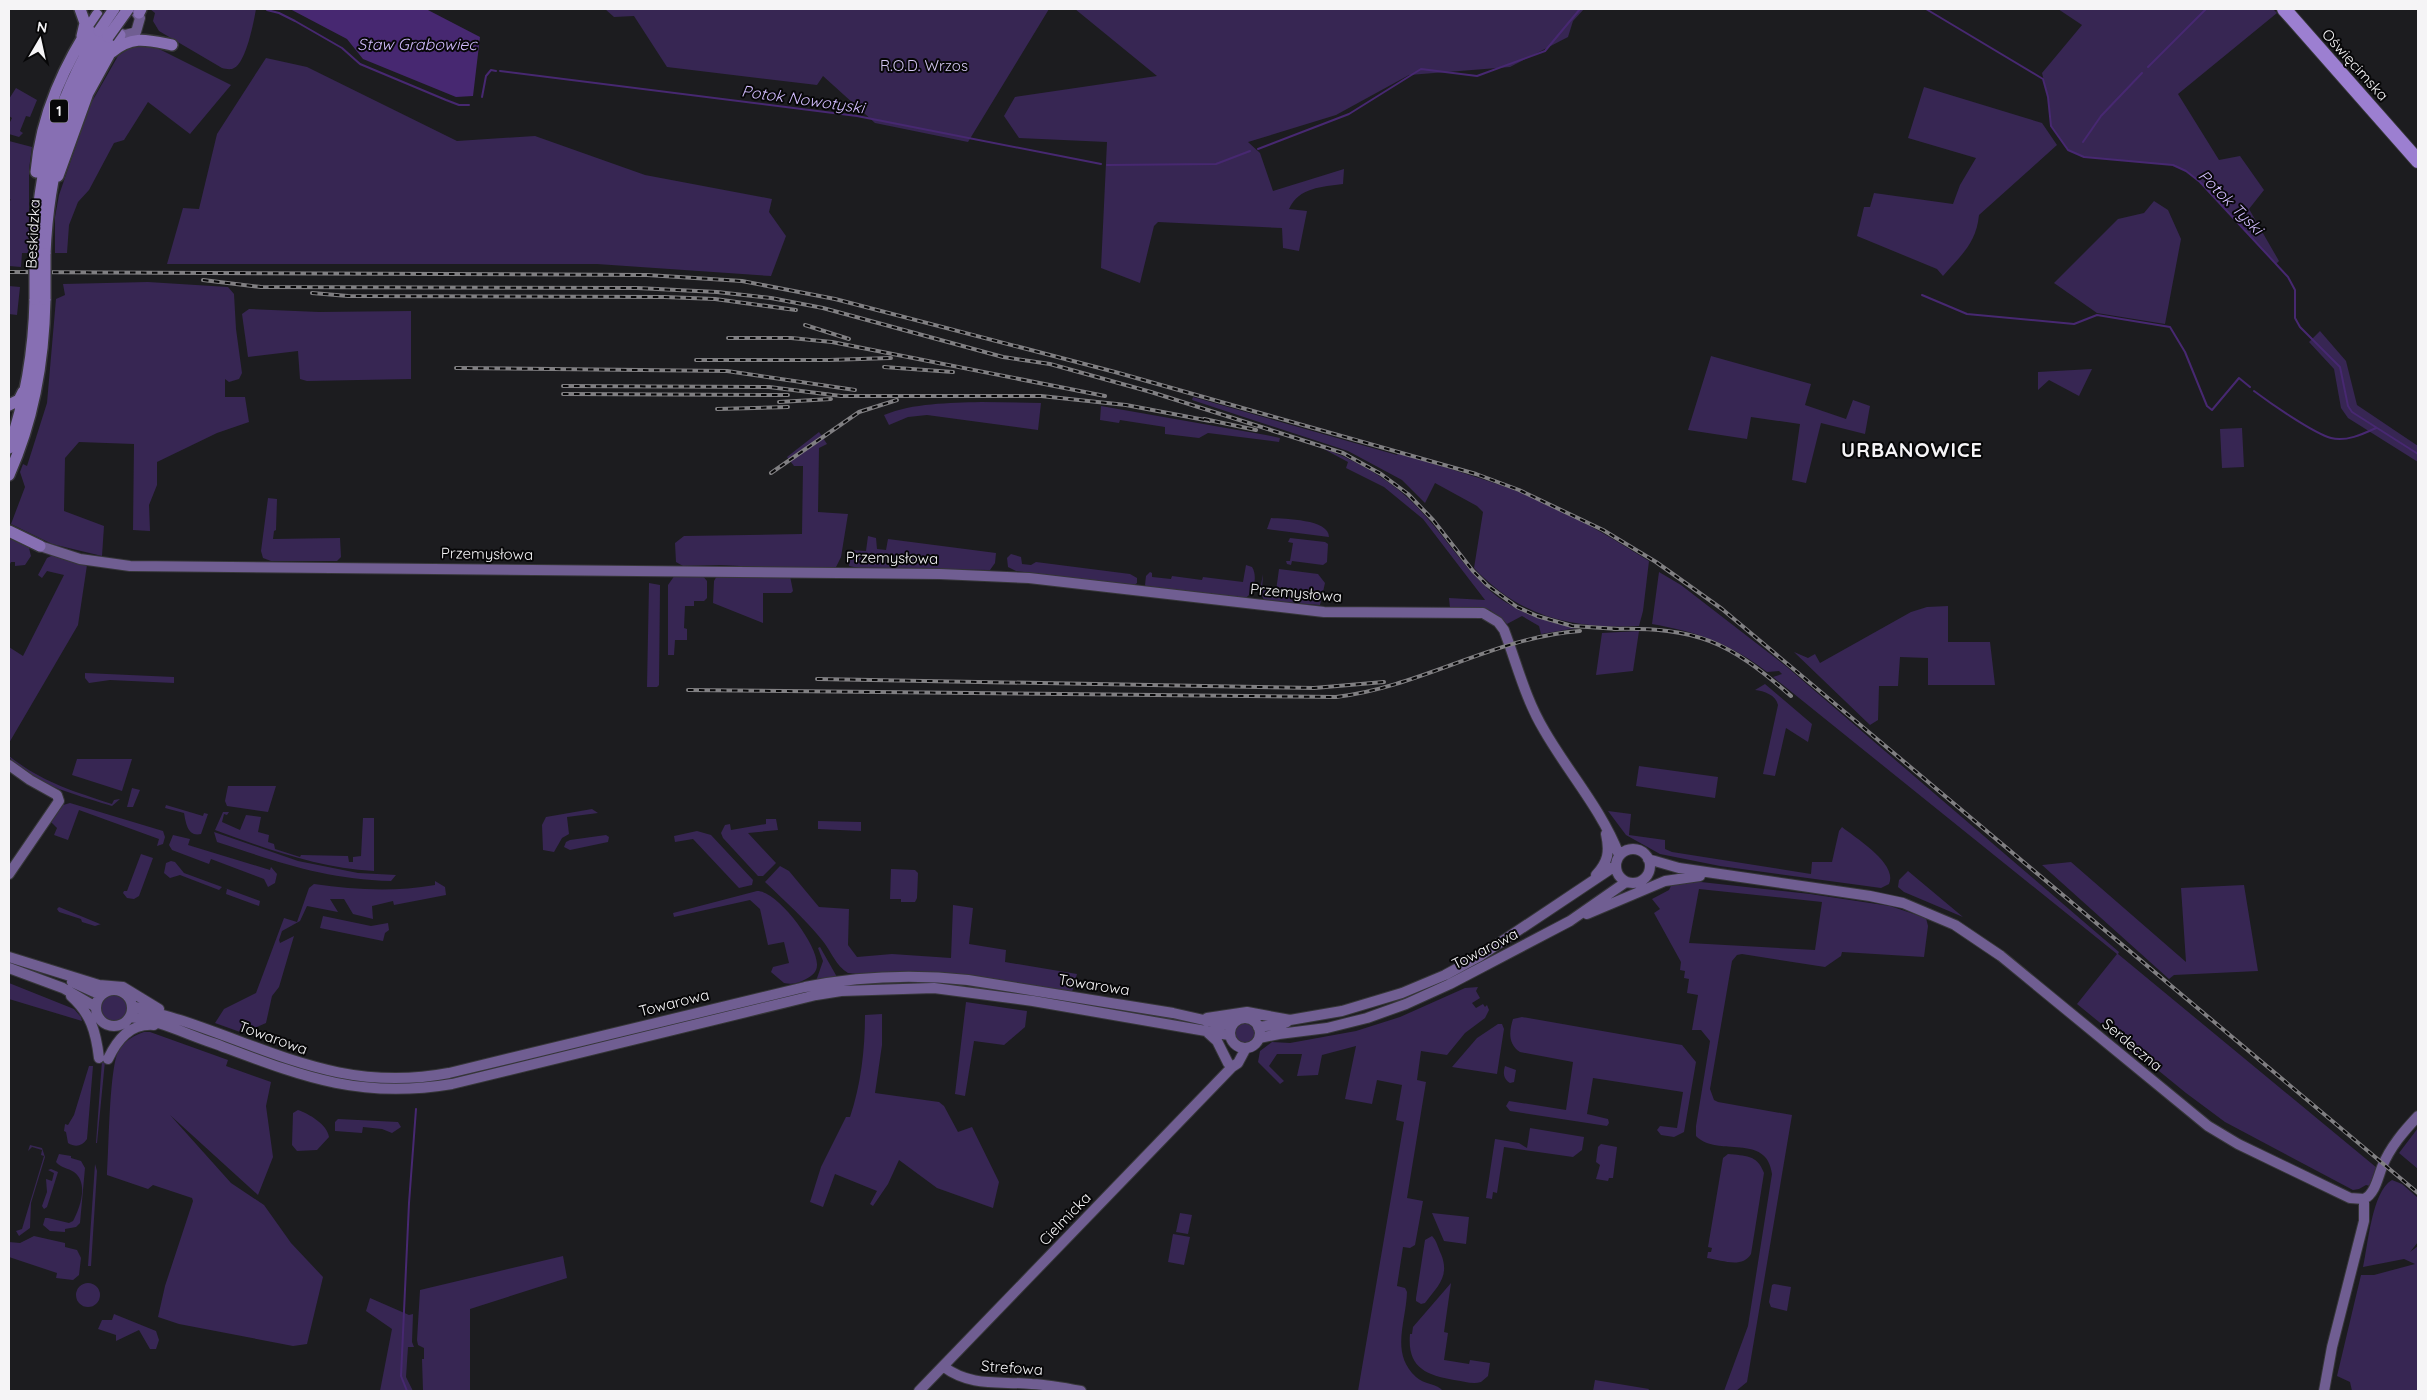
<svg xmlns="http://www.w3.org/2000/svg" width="2427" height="1400" font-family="Quicksand,sans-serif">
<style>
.green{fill:#372653;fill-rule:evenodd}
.water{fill:#472871}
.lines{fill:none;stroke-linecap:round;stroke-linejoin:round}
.stream{stroke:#472871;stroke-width:2}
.secondary-casing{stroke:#363639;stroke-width:12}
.primary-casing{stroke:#363639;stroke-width:14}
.highway-casing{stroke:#363639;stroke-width:16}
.secondary{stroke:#705e92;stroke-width:10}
.primary{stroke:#876fb3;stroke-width:11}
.highway{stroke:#9c7fd1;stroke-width:14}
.rail-casing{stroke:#807f82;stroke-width:4}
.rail{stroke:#070708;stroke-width:2;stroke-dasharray:5.5;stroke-linecap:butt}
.primary-bridge-casing{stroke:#363639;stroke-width:14;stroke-linecap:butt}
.primary-bridge{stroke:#876fb3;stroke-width:11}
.labels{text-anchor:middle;stroke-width:4;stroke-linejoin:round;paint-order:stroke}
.shield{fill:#070708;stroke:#aeadaf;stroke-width:1}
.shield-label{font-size:14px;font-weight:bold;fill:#f5f4f6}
.street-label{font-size:15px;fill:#f5f4f6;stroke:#070708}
.park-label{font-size:15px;fill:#d4c7f2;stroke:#070708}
.water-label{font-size:16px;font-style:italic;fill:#d0bbfc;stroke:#070708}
.district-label{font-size:20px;font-weight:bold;letter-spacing:1px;fill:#f5f4f6;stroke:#070708}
</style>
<rect width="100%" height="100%" fill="#1c1c1f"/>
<path class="green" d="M150,9H256C254,21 246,63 234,68C231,70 226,69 222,68L159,31L153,21L155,13Z
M605,9H1049L968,142L875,123L823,76L817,85L667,67L634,16L614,17Z
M1075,9H1584L1573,21L1568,37L1510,67L1409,75L1336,115L1248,142L1260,153L1273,191L1344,169L1343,184C1322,187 1299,187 1289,209L1307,211L1299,251L1283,248L1282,228L1158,222L1154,226L1140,283L1101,268L1107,142L1019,138L1004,116L1015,97L1157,76Z
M2058,9H2273L2277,13L2178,94L2219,160L2240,156L2264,190L2249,209L2279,261L2276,264L2200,182L2186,171L2173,165L2084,157L2068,150L2051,126L2048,97L2042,73L2082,25Z
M142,45L155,47L231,85L190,134L148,102L124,140L114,143L89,190L78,202L69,225L67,253H55V217L59,195L90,105L118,56L128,49Z
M266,58L307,67L457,141L535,136L645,175L772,199L769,212L786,236L771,276L597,264H167L183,208L199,209L217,134Z
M1924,87L2042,123L2057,145L1979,215C1976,244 1961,255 1943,276L1937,269L1857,236L1864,207H1870L1874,193L1953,204L1960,185L1976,158L1908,138Z
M16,88L37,100L30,117L26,116L20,131L23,133L19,137L9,134V124L12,118L9,116V99Z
M9,141L32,147L29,169V253H22L21,267L9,266V201L11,200L9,198Z
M2154,201L2168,210L2181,239L2165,324L2097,313L2054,283L2118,219L2144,213Z
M148,282L228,287L234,294L236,329L242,373L239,379L229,382L225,379V397H245L249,422L217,433L157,462V485L149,505L150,531L133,530L134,444L79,442L65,458L64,511L104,526L102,556L52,544L11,524L25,487L20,472L23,464L27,466L47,403L56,299L65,295L63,284Z
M9,286L20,287L17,315L9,314Z
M249,309L319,312L411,311V379L307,381L300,379L298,351L248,357L242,314Z
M2320,331L2346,361L2357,405L2418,446V462L2348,418L2341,408L2334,369L2309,342Z
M1711,356L1811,384L1805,405L1846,419L1853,400L1870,406L1865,434L1821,423L1806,483L1792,480L1800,424L1751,417L1747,439L1688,430Z
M2092,369L2079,396L2049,380L2038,390V372Z
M1193,397L1397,455L1398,453C1440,466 1483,478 1525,494C1568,512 1609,536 1649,561L1643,611L1639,626C1573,629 1521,618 1474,568L1483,512L1477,506L1435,483L1425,503L1402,480L1348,451L1192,400Z
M981,402L1041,403L1038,430L927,415L908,417L889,425L884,415C913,403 949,403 981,402Z
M1101,406L1266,435L1280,438L1279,442L1208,433L1199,438L1165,434V427L1120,420L1119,423L1100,420Z
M2242,428L2244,467L2222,468L2220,429Z
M819,432L827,444L819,448L818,512L848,514L841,557L836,567H759L720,565L683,566L676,562L675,543L684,536L802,534L803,466H794L787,457Z
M1320,447C1353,459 1383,475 1409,499C1437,525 1457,559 1484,585C1509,610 1544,622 1577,628L1541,634L1539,626L1522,616L1507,624L1490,610L1450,608L1449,598L1485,600L1423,519L1384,487L1346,468L1348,462Z
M268,498L277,499L276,530L274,531L273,539L340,538L341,557L337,561H271L263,558L261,551Z
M1271,518C1285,519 1329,519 1329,537L1267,529Z
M868,536L876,538L877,549L886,550L888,539L996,553L995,563L990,570L859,568L849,566L851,550L866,551Z
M9,538L29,548L31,556L25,565L15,566V562H11L9,566Z
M1290,538L1325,542L1328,544L1327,562L1323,565L1292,561L1291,565L1287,564L1286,561H1290L1293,543L1288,542Z
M1011,554L1021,557L1022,564L1031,565L1036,562L1130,574L1137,578V583L1133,586L1016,571L1008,567L1007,558Z
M53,555L87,565L78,625L9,743V647L23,656L64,575L47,571L42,578L38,575L47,558Z
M1246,565L1252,567C1258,576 1254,594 1244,599L1147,588L1145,585L1146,576L1150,572L1152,573V577L1171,579L1172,576L1202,580L1203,577L1243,582Z
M1279,569L1318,574L1325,583L1320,605L1264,601L1260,590L1263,574L1262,589L1276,591Z
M1659,572L1681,585L1787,667L2119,952L2118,954L2377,1168L2370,1186L2366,1185L2359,1189L2353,1190L2225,1122L2186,1093L2077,1004L2117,954L1773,677L1782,674L1779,671L1767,672C1730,643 1697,632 1652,624Z
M701,574L707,581V598L704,601H694V606H685L684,628L687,629V640H675L674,655H668V585L675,575Z
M718,574L790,576L793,591L791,593H763V623L713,603L714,581Z
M649,583L660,585L659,685L657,687H647Z
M1948,606V642H1990L1995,685H1928V658L1900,657L1898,686H1879L1878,720L1870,725L1794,652L1808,658L1815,654L1820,663L1911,612L1927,607Z
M1639,631L1633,671L1596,675L1602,633Z
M85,673L174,677V683L110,680L89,683L85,678Z
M1765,684L1812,724L1808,742L1786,728L1775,776L1763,774L1778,705C1776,695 1764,691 1755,690Z
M9,756C44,783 70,790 112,804L114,800L120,799L112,806C87,798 20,781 9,756Z
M77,759H132L122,791L72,775Z
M1639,766L1718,777L1715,798L1636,786Z
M228,786H276L268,812L227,806L225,801Z
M132,788L140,790L133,807H127Z
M70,803L163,831L165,837L163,844L157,846L159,839L79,810L68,840L54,835L57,828L51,822L63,805Z
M166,805L203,816L204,813L208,814L201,834C188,837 186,824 184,813L165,808Z
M592,809L598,813L567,817L569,834L562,838L554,852L543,850L542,825L546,817Z
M1608,811L1631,814L1629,835L1665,840V849L1672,852L1811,874L1812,862H1832L1839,831L1842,827C1857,839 1898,864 1889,884L1881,888L1720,866L1660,854L1626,835Z
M223,812H229L227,815L224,814L222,822L240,830L246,815L261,817L258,832L269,835L268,842L274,844L275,849L300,857L301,855L348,856L349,862H353V857L361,856L363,818H374V871C318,868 267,849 215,830Z
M766,819H776L778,830L748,833L776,863L763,876H758L723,838L721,833L725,825L730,824L731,830L766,824Z
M818,821L861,822V831L818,829Z
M697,831L711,835L753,880L752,885L739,888L693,839L675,842L674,836Z
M214,832L298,861L358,873L396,875L391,881C325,879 278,862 217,842Z
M173,835L190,839L188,845L270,870L271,867L277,874L275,883L268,887L264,879L211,859L209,864L172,850L169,845Z
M606,835L609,837L608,842L570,850L564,847L566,842L570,840Z
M141,854L153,858L139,896L134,899L127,898L123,893L124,891H127Z
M171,861L175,862L184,873L260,901L259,906L226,894L227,889L222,887L219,890L180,875L170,878L164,873L166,863Z
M2071,862L2186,962L2181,888L2244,885L2258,971L2174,975L2169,979L2042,865Z
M780,866L789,871L819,907L849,909L848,945L857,957L892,954L951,958L953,905L973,908L969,944L1006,950L1005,962L1077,974L1072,992L848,973C836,966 831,951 822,940C805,919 785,901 765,882Z
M891,869L915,870L918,873L917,898L915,902H901V899H890Z
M1908,871L1963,917L1904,892L1898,887L1899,880Z
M435,881L445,887L446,895L394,905L393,901L372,906L373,919L353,914L344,899H330L338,912L307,906L300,921L282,931L279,940L280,943L294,936L279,987L272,996L266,1023L243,1033L215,1023L224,1009L256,993L284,918L297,922L309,888L314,884C356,890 394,892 435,885Z
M1692,881L1810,894L1890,906L1926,918L1928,926L1924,957L1842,952L1841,956L1825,967L1742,954L1737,955L1732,961L1710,1089L1714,1100L1718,1102L1792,1115L1747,1382L1736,1391H1724L1748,1326L1772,1174C1767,1132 1717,1158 1696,1136V1126L1710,1041L1701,1030H1692L1698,995L1687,993L1689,979L1684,978L1685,971L1680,970L1681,962L1654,913L1660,909L1652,899L1669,890L1671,886ZM1699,889L1822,902L1815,950L1689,943Z
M757,891C777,890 818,945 817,965C817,972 812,976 806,979C799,983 792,985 784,983L771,972L773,967L789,963L784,942L768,945L760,909L750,900L674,917L673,913Z
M59,907L100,924H101L95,926L82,922L81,919L59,912L57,909Z
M323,916L371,926L388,923L389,930L385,933L383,941L320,928Z
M820,947L837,977L816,981L823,961L818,948Z
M9,983L74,1009L81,1017L82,1021L9,999Z
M1478,987L1476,991L1480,998L1472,1003L1476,1008L1483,1004L1485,1007L1487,1005L1489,1010L1485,1018L1465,1033L1447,1055L1421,1051L1417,1080L1426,1082L1407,1198L1423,1201L1415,1245L1410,1248L1403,1247L1397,1286L1405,1288L1407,1292C1406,1323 1390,1353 1416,1377C1423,1384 1438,1384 1443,1391H1358L1404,1122L1396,1120L1402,1085L1377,1080L1372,1104L1345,1099L1356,1046L1322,1055L1318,1075L1297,1076L1302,1054H1277L1269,1066L1284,1081L1280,1084L1258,1062L1260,1051L1272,1042L1290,1043L1356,1031L1400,1017L1465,988Z
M100 1009a14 14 0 1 1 28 0a14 14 0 1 1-28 0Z
M966,1002L1027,1011L1025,1027L1004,1045L974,1041L965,1096L955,1094Z
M145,1012L307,1070L356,1080L389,1082L577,1047L522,1063L448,1081L423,1085L355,1084L306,1074L163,1021Z
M882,1014V1045L875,1093L939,1102L944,1106L958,1132L972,1127L999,1182L993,1208L937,1188L899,1160L888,1184L873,1206L870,1204L877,1191L835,1174L823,1207L810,1202L821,1167L846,1117H850C861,1085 865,1049 865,1015Z
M1522,1017L1682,1045L1696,1062L1684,1132L1674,1137L1661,1135L1657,1130L1660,1126L1677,1128L1683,1092L1593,1078L1587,1114L1608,1119L1609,1123L1607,1126L1510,1111L1506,1106L1509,1101L1566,1110L1573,1062L1520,1052C1508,1044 1509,1032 1513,1019Z
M1234 1033a11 11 0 1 1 22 0a11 11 0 1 1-22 0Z
M1498,1024H1502L1504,1029L1497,1074L1452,1067L1477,1038Z
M144,1032H150L228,1060L226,1066L271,1082L266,1106L273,1157L258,1195L170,1115L231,1183L264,1205L291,1243L323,1277L307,1344L293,1346L179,1324L158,1317L165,1286L193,1201L192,1198L153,1185L148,1189L107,1175C109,1150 109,1068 119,1049C124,1041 135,1035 144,1032Z
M102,1061H105L97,1143H96Z
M89,1066H93L87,1139C82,1146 76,1148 68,1143L66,1132L64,1131L65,1124L68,1125L74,1115Z
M1505,1066L1516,1070L1514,1082L1510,1083C1503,1079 1503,1072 1505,1066Z
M298,1110C309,1114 327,1124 329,1137L317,1150L297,1151L292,1145L293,1113Z
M338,1119L398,1122L401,1127L392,1133L382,1129L363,1127L362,1133L335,1131V1122Z
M1530,1128L1584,1137L1582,1150L1573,1157L1504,1147L1497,1193L1493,1192L1492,1199L1486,1198L1495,1139L1519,1143L1527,1148Z
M2418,1128V1169L2399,1153Z
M1601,1144L1617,1147L1613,1178H1609L1608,1181L1596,1179L1600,1165L1596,1162L1598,1147Z
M30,1145L42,1148L45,1157L31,1203L30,1228L19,1236L16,1231L22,1229L44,1156L41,1155L42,1150L32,1147L28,1151Z
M59,1154L71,1156V1158L81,1161L85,1168L80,1223L76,1227L65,1229V1232L50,1231L43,1225L45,1218H48L69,1223L73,1221C80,1208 89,1183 74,1172C68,1168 61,1168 56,1162Z
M1728,1154C1745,1156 1757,1154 1764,1173L1751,1254C1742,1269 1722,1260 1707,1258L1708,1252H1711L1712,1248L1708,1247L1723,1158Z
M95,1164L97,1171L91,1266H88Z
M51,1169L58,1172L47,1207L44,1209L42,1206L47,1192L46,1179L52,1181L54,1173L48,1170Z
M2392,1180L2402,1184L2418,1198V1242L2410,1252L2418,1246V1391H2352L2350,1382L2337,1376L2361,1275H2374L2415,1264L2404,1259L2363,1267C2368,1245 2372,1191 2392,1180Z
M1180,1213L1192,1215L1188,1234L1176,1232Z
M1432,1213L1469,1217L1466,1244L1444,1241Z
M1173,1234L1190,1237L1184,1265L1168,1262Z
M34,1236L65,1243V1247L77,1250L81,1258L79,1275L73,1280L56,1278L57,1273L9,1257V1242L20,1243Z
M1432,1236C1437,1241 1438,1248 1441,1254C1450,1276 1438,1286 1425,1303L1421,1304L1416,1301V1298L1425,1240Z
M563,1256L567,1278L470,1309V1391H423L422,1359H424V1348L418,1345L417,1340L420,1290Z
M1451,1283L1444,1332L1448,1333L1444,1360L1469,1364L1470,1360L1490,1363L1488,1376L1481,1382C1473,1385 1463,1381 1454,1380C1425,1375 1407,1367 1410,1334H1412L1413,1327Z
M76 1295a12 12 0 1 1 24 0a12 12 0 1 1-24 0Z
M1774,1284L1791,1287L1787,1311L1771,1307L1769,1302L1772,1285Z
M370,1298L409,1315L413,1314L412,1342L414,1347H408L406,1377L413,1391H380L392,1329L366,1311Z
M114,1314L156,1331L159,1340L156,1349H150L139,1330L116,1341V1335L98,1329L102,1320H112Z
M1595,1380L1649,1389L1648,1391H1593Z"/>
<path class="water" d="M290,9H426L480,37L473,96L456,97L363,59L347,39Z"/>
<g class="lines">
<path class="stream" d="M1926,9L2043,79L2048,97L2051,126L2068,150L2084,157L2173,165L2186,171L2200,182L2288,277L2295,290V318L2300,327L2340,367L2348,406L2352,412L2418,454
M267,10L279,13L295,21L342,48L360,64L446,100L459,105H469
M2148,67L2206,9
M500,71L857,116L1101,164
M482,97L486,76L491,70L496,71
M2083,142L2101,116L2142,73
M1258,149L1349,114L1421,69L1477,76L1545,51L1580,9
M1107,165L1216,164L1250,151
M1922,295L1967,314L2074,324L2097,315L2170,327L2185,352L2207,406L2212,410L2239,378L2250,387
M2254,391C2270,403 2313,433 2331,438C2346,442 2363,434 2376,428
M407,1391L401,1376L409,1203L416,1109"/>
<g class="secondary-casing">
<path id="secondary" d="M115,32L125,35L136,32L140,18L134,9
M40,546L80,559L130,566L940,574L1029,578L1324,612L1483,613L1498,622L1504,630C1517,664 1525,698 1544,730C1568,772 1602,810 1619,855
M9,765L30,780L57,795L59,801L9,874
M1616 866a17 17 0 1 1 34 0a17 17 0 1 1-34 0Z
M1648,859L1679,868L1870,896L1903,903L1955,925L2001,956L2208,1126L2238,1144L2350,1198L2364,1199C2375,1194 2378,1177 2382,1167C2390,1147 2404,1131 2418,1116
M1596,875C1608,862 1610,852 1606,834
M1587,914L1665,881L1700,876
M9,957L99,985L123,987L159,1009
M9,968L63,988L96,1007
M72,982L94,992L104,993
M96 1008a18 18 0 1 1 36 0a18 18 0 1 1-36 0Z
M71,996C91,1014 96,1032 99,1058
M132,1006C148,1011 164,1015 180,1020C275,1051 344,1093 449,1073L805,987C860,976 912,974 968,980L1173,1013L1221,1024H1233
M130,1017C159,1020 186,1034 213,1043C299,1075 357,1100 452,1084L816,995L841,991L934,988L1033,1001L1229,1035
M1230 1033a15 15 0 1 1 30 0a15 15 0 1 1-30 0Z
M1207,1018L1247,1012L1290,1020L1342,1011L1402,993L1445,975L1480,956L1615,866
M1258,1027L1282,1024L1287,1022
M1205,1030L1217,1041L1228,1063L1232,1067
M1259,1038L1279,1034L1327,1028L1367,1018L1406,1004L1450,984L1570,921L1626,882
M108,1059C117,1040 130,1023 154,1025
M944,1367C971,1387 999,1381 1032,1384C1049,1385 1065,1388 1081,1391
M919,1391L1232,1067L1238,1063L1246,1048
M2324,1391L2332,1347L2364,1221V1199"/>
</g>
<g class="primary-casing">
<path id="primary" d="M80,9L85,23L82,36
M139,13L141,9
M112,52C133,35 147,40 172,45
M36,172C41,114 65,63 97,15
M58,176L88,93L120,35
M35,254C38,171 55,103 99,31
M45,254C48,176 66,104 108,37
M9,405L19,400L23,392
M9,448C26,399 34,351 35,299
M9,475C34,419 44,360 45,299
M9,531L40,546"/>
</g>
<g class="highway-casing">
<path id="highway" d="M2284,9L2418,161"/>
</g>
<use href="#secondary" class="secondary"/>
<use href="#primary" class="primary"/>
<use href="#highway" class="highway"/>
<g class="rail-casing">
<path id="rail" d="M9,272L647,275L742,281L835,299L1115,372L1476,474L1519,490L1603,530L1656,562L1722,609L2418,1193
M203,280L261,287L637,288L717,292L771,298L823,308L1003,357L1050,364L1151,392L1343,453L1381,474L1408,494L1433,520L1473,571L1487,585L1517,607L1537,616L1572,626L1619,629
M312,293L348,296L664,297L715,299L796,310
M805,325L849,339
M728,338H791L832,342L1105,396
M696,360H829L891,358
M884,367L953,372
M456,368L727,371L855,390
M563,386L769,387L841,396H1041L1126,405L1210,421
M563,394L788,395
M779,402L831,399
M717,409L788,407
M1204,419L1256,430
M771,473L859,412L897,400
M1613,629C1697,627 1728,641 1791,696
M817,679L1314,688L1384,682
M688,690L1336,697C1421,687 1495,637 1580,631"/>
</g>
<use href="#rail" class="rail"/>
<g class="primary-bridge-casing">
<path id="primary-bridge" d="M99,31L114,9
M108,37L128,9
M35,299V254
M45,299V254"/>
</g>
<use href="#primary-bridge" class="primary-bridge"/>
</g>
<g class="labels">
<rect class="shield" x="50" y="99.5" width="18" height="23" rx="4"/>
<g class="shield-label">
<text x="59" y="116">1</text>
</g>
<g class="street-label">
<text transform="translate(2355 65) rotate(48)" y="5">Oświęcimska</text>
<text transform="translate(33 234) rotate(-87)" y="5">Beskidzka</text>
<text transform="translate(487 554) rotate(1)" y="5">Przemysłowa</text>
<text transform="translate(892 558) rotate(1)" y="5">Przemysłowa</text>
<text transform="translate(1296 593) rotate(5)" y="5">Przemysłowa</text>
<text transform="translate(1485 949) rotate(-27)" y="5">Towarowa</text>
<text transform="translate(1094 985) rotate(9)" y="5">Towarowa</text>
<text transform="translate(674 1003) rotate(-14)" y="5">Towarowa</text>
<text transform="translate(273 1038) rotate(20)" y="5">Towarowa</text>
<text transform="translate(2132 1045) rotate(40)" y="5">Serdeczna</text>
<text transform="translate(1065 1219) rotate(-46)" y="5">Cielmicka</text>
<text transform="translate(1012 1368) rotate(4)" y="5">Strefowa</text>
</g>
<g class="park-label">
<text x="924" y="71">R.O.D. Wrzos</text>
</g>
<g class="water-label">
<text x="417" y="50">Staw Grabowiec</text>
<text transform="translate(803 99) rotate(8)" y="6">Potok Nowotyski</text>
<text transform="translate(2231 202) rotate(45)" y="6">Potok Tyski</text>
</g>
<g class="district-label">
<text x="1912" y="457">URBANOWICE</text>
</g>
</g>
<rect width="2427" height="1400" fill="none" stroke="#f5f4f6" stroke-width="20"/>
<g transform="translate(40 40) rotate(9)" stroke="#070708" stroke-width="4" paint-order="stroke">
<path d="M0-4L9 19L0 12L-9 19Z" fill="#f5f4f6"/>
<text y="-8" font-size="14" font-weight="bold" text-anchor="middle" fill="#f5f4f6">N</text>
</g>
</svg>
